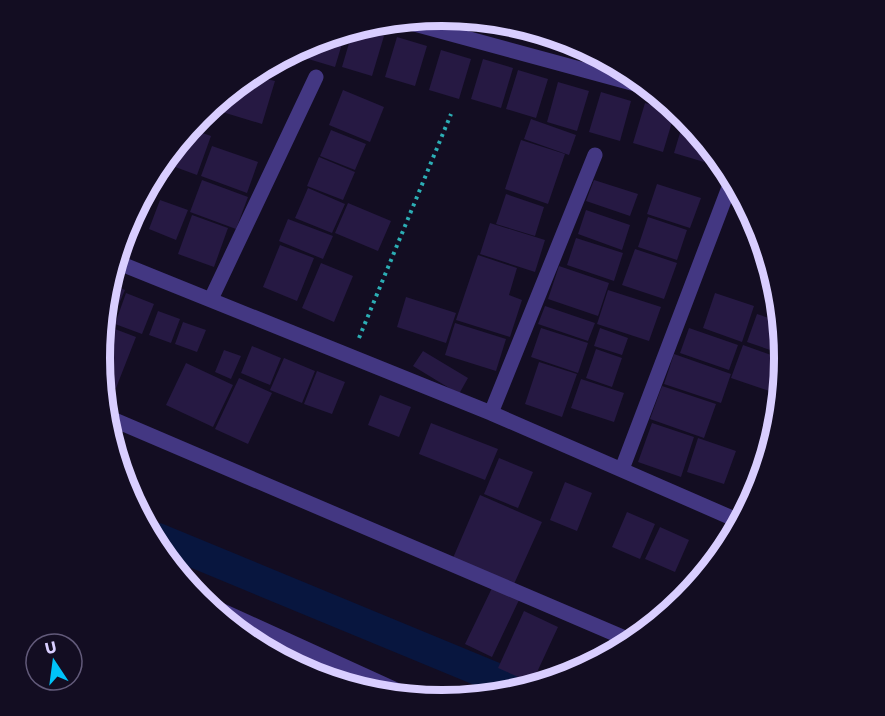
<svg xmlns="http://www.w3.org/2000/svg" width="885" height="716" font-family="Poppins,sans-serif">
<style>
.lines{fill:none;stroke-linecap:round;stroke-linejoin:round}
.canal{stroke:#08163f;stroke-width:30}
.building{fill:#261943}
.path{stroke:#2caeb5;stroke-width:4;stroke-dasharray:3 4.5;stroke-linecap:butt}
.minor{stroke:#433782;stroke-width:15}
.rim{fill:none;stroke:#d9ceff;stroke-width:8}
</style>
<rect width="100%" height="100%" fill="#130d22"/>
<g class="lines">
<path class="canal" d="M158,538L516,686"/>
</g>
<path class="building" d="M447,16L455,18L481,23L479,28Z
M364,31L384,36L372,76L342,67L352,33Z
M345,34L335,67L305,58L312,41Z
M539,34L567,40L564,49L537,40Z
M397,37L427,46L415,86L385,77Z
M301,48L295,66L281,61Z
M441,50L471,59L459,99L429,90Z
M483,59L513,68L501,108L471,99Z
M518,70L548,79L536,118L506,109Z
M258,77L275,81L262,124L219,111L222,101Z
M558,82L589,91L577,131L547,122Z
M343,90L384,107L370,142L329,125Z
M601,92L631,101L620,141L589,132Z
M645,103L675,112L663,152L633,143Z
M685,116L708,150L704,162L674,153Z
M531,119L576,135L569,155L524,139Z
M191,129L211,136L197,175L167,164Z
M331,130L366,144L355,170L320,156Z
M521,140L565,154L548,204L505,189Z
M212,146L258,162L247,193L201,176Z
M319,157L355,172L343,200L307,186Z
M202,180L248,197L236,229L190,212Z
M594,180L638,194L630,216L586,201Z
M657,184L701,198L690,228L647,214Z
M308,188L345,204L332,233L295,218Z
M506,194L544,207L535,236L496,224Z
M160,200L188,210L176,240L149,229Z
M348,203L391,221L378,251L335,233Z
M586,210L630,225L622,250L578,234Z
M192,215L228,228L214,267L178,254Z
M648,217L687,230L677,260L638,247Z
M288,219L333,236L323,259L279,241Z
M490,223L545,240L535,272L480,254Z
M576,238L623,253L614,281L567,265Z
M280,245L314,258L297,301L263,287Z
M635,249L677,263L664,299L622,285Z
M478,255L517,268L509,295L522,300L510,337L456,320Z
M321,263L353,276L334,322L302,308Z
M559,266L609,283L598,316L548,299Z
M114,285L125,290L111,322L107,321Z
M608,290L661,307L649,341L597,324Z
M126,293L154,304L142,334L115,324Z
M715,293L754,306L742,342L703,328Z
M406,297L456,313L446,343L397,327Z
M545,306L595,323L588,341L538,324Z
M158,311L180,319L171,343L149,335Z
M757,314L778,321L785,355L747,342Z
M183,322L206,330L197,352L175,344Z
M455,323L506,339L496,371L445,355Z
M107,326L136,337L116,388L105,384L100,358Z
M541,328L588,343L578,373L531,357Z
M600,328L628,338L622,355L594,346Z
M689,328L738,345L729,370L680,353Z
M743,345L785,360L778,394L731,378Z
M252,346L281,358L270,385L241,373Z
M596,349L622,358L612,387L586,378Z
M224,350L241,356L231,379L215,372Z
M423,351L468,378L459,394L413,366Z
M674,354L731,374L721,403L664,384Z
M284,358L315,371L302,403L270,390Z
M539,362L577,374L562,417L525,404Z
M186,363L233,385L213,427L166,405Z
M317,371L345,382L332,414L304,404Z
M239,378L272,393L248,444L215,429Z
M581,379L624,393L614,422L571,408Z
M662,386L716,404L704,438L650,419Z
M380,395L411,407L399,437L368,425Z
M431,423L498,449L485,480L419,454Z
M652,423L694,437L681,477L638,462Z
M698,438L736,451L724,484L687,472Z
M499,458L533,472L518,508L484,494Z
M565,482L592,493L577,531L550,520Z
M480,495L542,522L514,584L453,558Z
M627,512L655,524L640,559L612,547Z
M660,527L689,540L675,572L645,559Z
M492,588L519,600L492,657L465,644Z
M524,611L558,627L532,683L498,668Z"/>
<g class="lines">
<path class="path" d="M359,338L451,114"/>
<path class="minor" d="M407,22L639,85
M119,263L491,413L739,521
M211,299L316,77
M491,413L595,155
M112,419L627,639
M622,469L728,190
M203,602L405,694"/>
</g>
<path d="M0 0H885V716H0ZM110 358a332 332 0 1 1 664 0a332 332 0 1 1-664 0Z" fill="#130d22" fill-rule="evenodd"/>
<path class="rim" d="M110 358a332 332 0 1 1 664 0a332 332 0 1 1-664 0Z"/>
<g transform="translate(54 662) rotate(347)"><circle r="28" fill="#130d22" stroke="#625a7a" stroke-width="1.5"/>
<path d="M0-4.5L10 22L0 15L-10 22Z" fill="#00c3f9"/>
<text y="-9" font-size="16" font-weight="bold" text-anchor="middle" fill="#d9ceff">U</text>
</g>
</svg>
